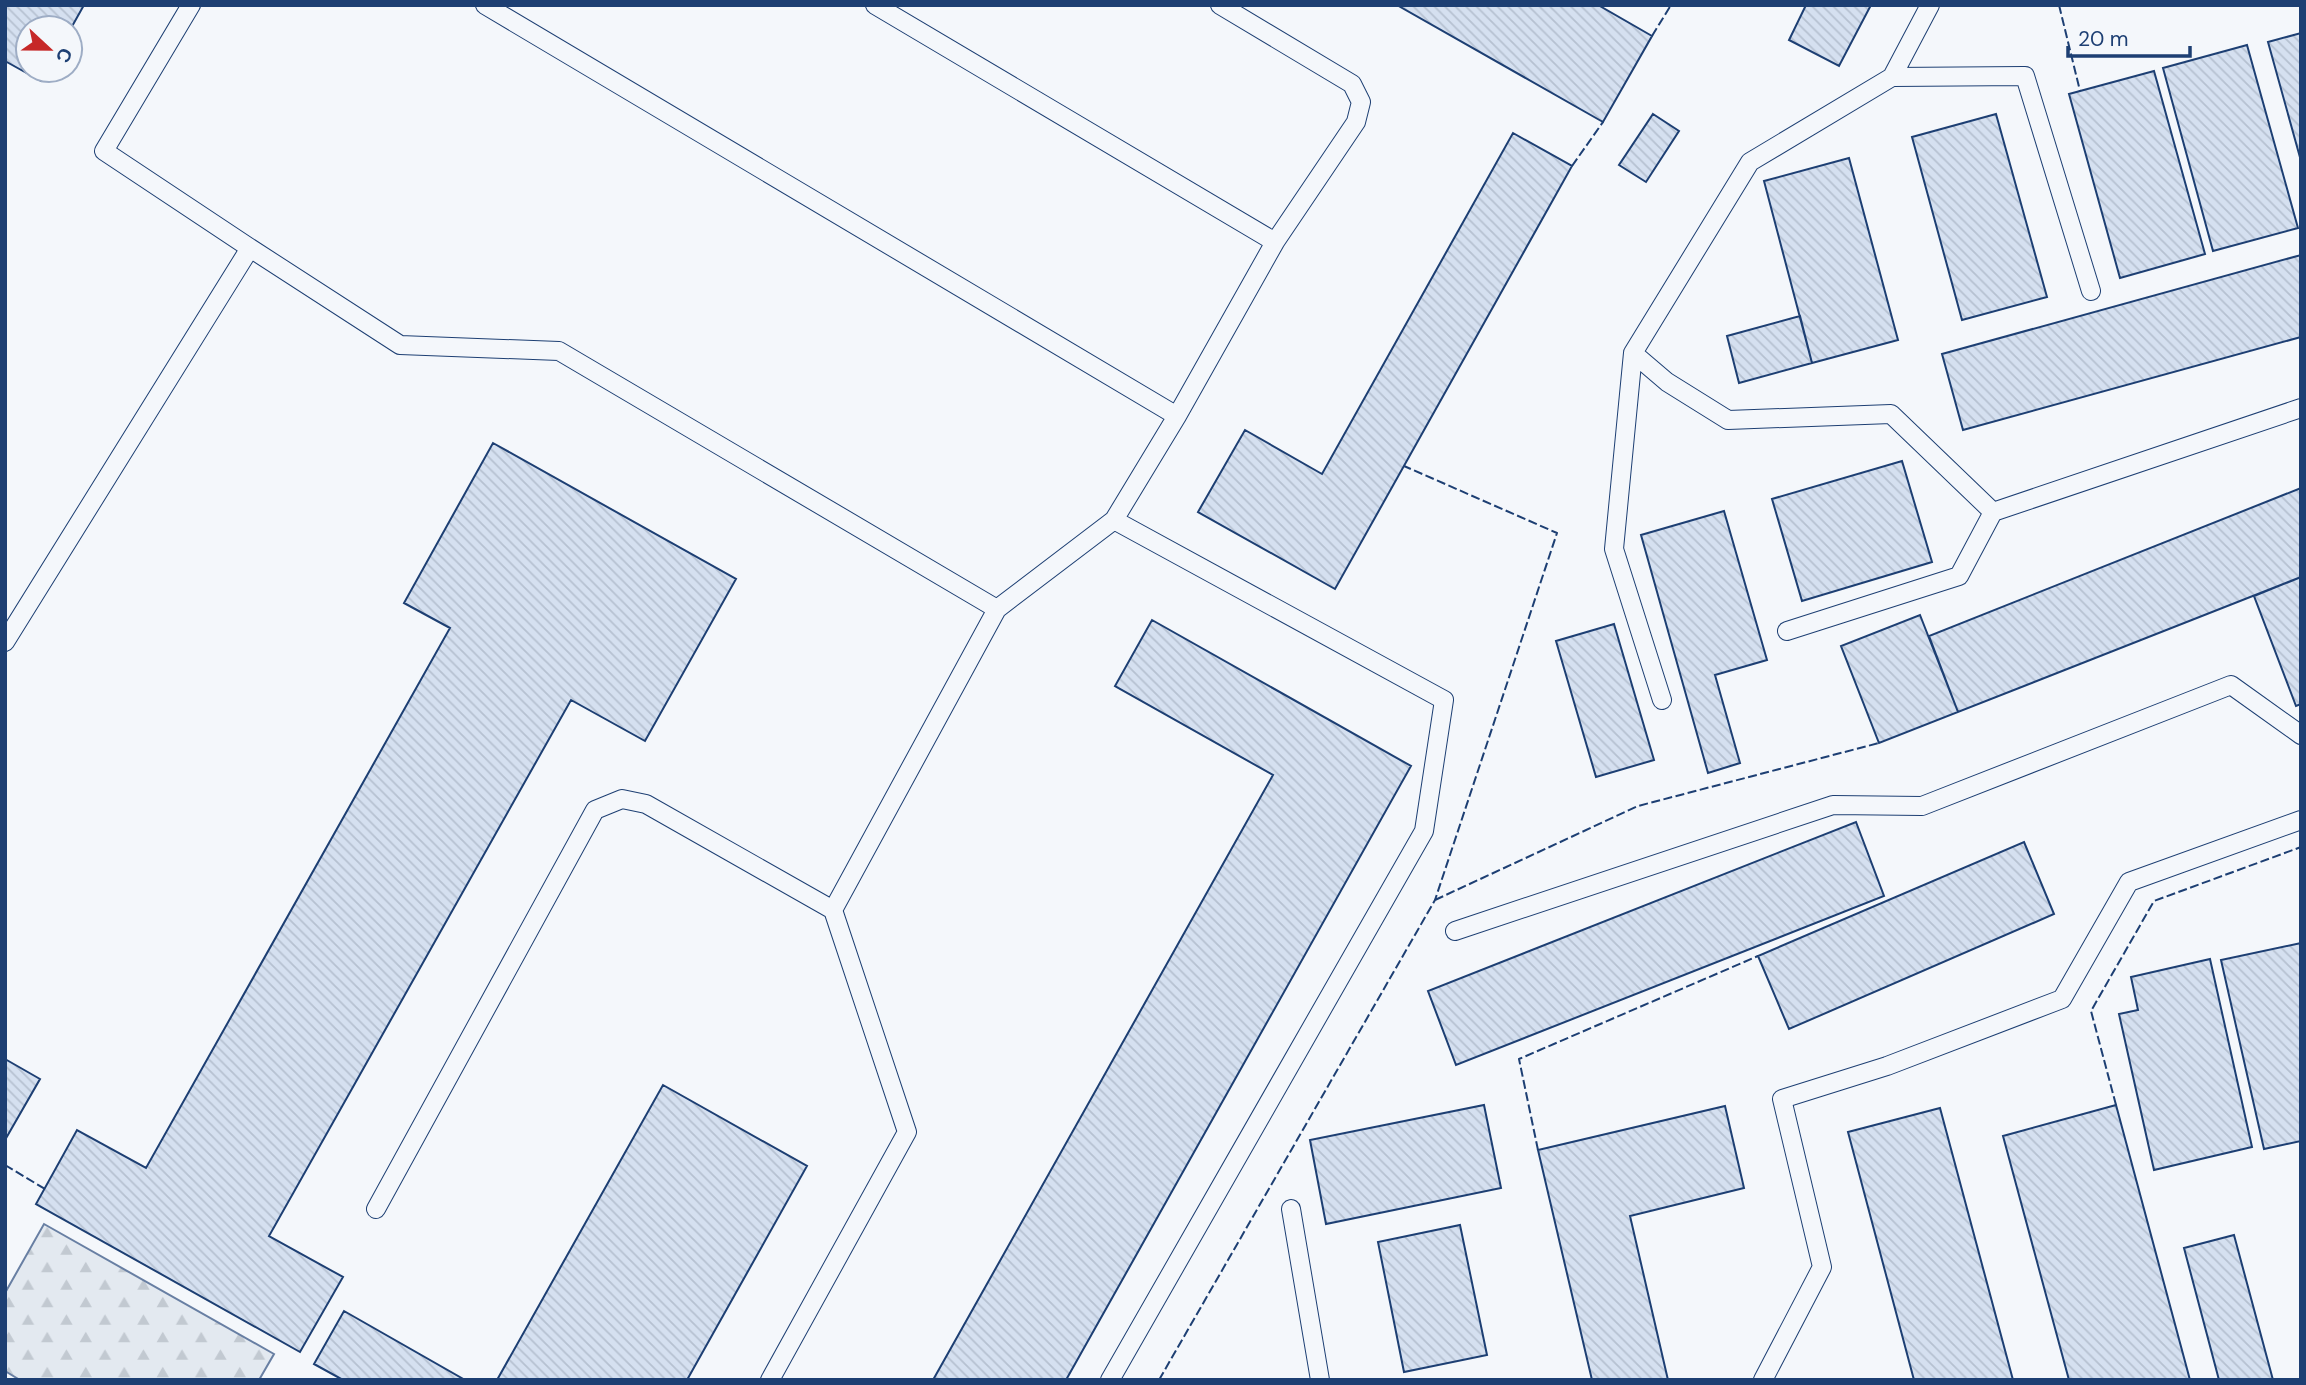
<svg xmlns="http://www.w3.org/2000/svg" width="2306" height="1385" font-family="'DM Sans',sans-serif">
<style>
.forest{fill:url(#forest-firs);stroke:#687fa3;stroke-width:2}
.building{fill:url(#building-back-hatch);stroke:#1d3f73;stroke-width:2}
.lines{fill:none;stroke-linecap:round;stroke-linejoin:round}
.lane-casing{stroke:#1d3f73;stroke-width:20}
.lane{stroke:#f4f7fb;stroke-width:18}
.fence{stroke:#1d3f73;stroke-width:2;stroke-dasharray:9 3.5;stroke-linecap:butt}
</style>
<defs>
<pattern id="forest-firs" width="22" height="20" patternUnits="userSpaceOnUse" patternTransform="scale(1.75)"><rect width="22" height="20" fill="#e3e9f0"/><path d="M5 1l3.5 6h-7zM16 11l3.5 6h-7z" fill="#c2c9d1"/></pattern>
<pattern id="building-back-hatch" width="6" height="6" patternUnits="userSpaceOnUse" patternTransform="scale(1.75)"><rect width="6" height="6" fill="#d5e0f0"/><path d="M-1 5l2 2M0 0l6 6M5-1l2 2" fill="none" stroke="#b6c1d1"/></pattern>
</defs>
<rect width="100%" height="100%" fill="#f4f7fb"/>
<path class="forest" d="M44,1224L274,1354L259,1380H20L5,1371V1293Z"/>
<path class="building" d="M5,5H84L70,30L28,28V70H47L41,81L5,61Z
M1397,5H1598L1652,36L1603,122Z
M1806,5H1871L1839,66L1789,40Z
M2301,33V161L2268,42Z
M2247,45L2298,228L2213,251L2163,68Z
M2154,71L2205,254L2120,278L2069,94Z
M1653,114L1679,131L1646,182L1619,165Z
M1996,114L2047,297L1962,320L1912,137Z
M1513,133L1572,166L1335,589L1198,512L1245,430L1322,474Z
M1849,158L1898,340L1812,363L1764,181Z
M2301,255V337L1963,430L1942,354Z
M1800,316L1812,363L1739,383L1727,336Z
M493,443L736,579L645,741L571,700L269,1236L343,1277L300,1352L36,1204L77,1130L146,1168L450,628L404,603Z
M1902,461L1932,562L1802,601L1772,499Z
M2301,488V577L1958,712L1929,636Z
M1724,511L1767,660L1715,675L1740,763L1708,773L1641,535Z
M2301,577V704L2296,706L2254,596Z
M1920,615L1958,712L1879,743L1841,646Z
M1152,620L1411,766L1066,1380H933L1273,775L1115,686Z
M1614,624L1654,760L1596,777L1556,641Z
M1856,822L1884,896L1456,1065L1428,991Z
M2024,842L2054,914L1789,1029L1758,956Z
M2301,943V1141L2264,1149L2221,960Z
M2210,959L2252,1147L2154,1170L2119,1014L2138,1010L2131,977Z
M5,1059L40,1079L5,1140Z
M663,1085L807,1166L687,1380H497Z
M1484,1105L1501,1188L1326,1224L1310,1140Z
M2116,1105L2190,1380H2069L2003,1136Z
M1725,1106L1744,1188L1630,1216L1668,1380H1592L1538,1150Z
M1940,1108L2013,1380H1914L1848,1132Z
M1460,1225L1487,1355L1404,1372L1378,1242Z
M2234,1235L2273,1380H2219L2184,1248Z
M344,1311L465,1380H343L314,1364Z"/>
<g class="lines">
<g class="lane-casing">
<path id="lane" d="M485,5L1177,416
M875,5L1275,242
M1892,77L2025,76L2091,291
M250,248L400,345L559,351L997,609
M1633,353L1667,382L1728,420L1891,414L1993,512L2301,408
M1787,631L1959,576L1993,512
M5,642L250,248L104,151L191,5
M1662,700L1614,549L1633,353L1750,162L1892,77L1930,5
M1455,931L1833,805L1922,806L2231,685L2301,735
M376,1209L595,810L622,799L646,804L833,910
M1291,1209L1320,1380
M770,1380L907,1132L833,910L997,609L1114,520L1177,416L1275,242L1356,122L1361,102L1352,84L1220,5
M1110,1380L1424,831L1444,700L1114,520
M1763,1380L1822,1267L1782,1099L1887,1066L2062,999L2129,882L2301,820"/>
</g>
<use href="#lane" class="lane"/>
<path class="fence" d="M2059,5L2080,91
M1652,36L1671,5
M1572,166L1603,122
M1435,900L1638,806L1879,743
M2116,1105L2091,1011L2154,901L2301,847
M1538,1150L1519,1059L1758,956
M5,1165L45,1189
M1159,1380L1435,900L1557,533L1404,466"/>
</g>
<rect width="2306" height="1385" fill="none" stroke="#1d3f73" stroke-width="14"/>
<g transform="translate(49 49) rotate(112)"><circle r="33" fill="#f4f7fb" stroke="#9eadc5" stroke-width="2"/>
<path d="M0-5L12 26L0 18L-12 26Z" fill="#c62828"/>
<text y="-10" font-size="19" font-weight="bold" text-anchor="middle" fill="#1d3f73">С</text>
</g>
<path d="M2068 46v10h122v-10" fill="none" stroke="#1d3f73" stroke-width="3.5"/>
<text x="2078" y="46" font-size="21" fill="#1d3f73" stroke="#f4f7fb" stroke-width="5" paint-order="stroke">20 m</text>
</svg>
